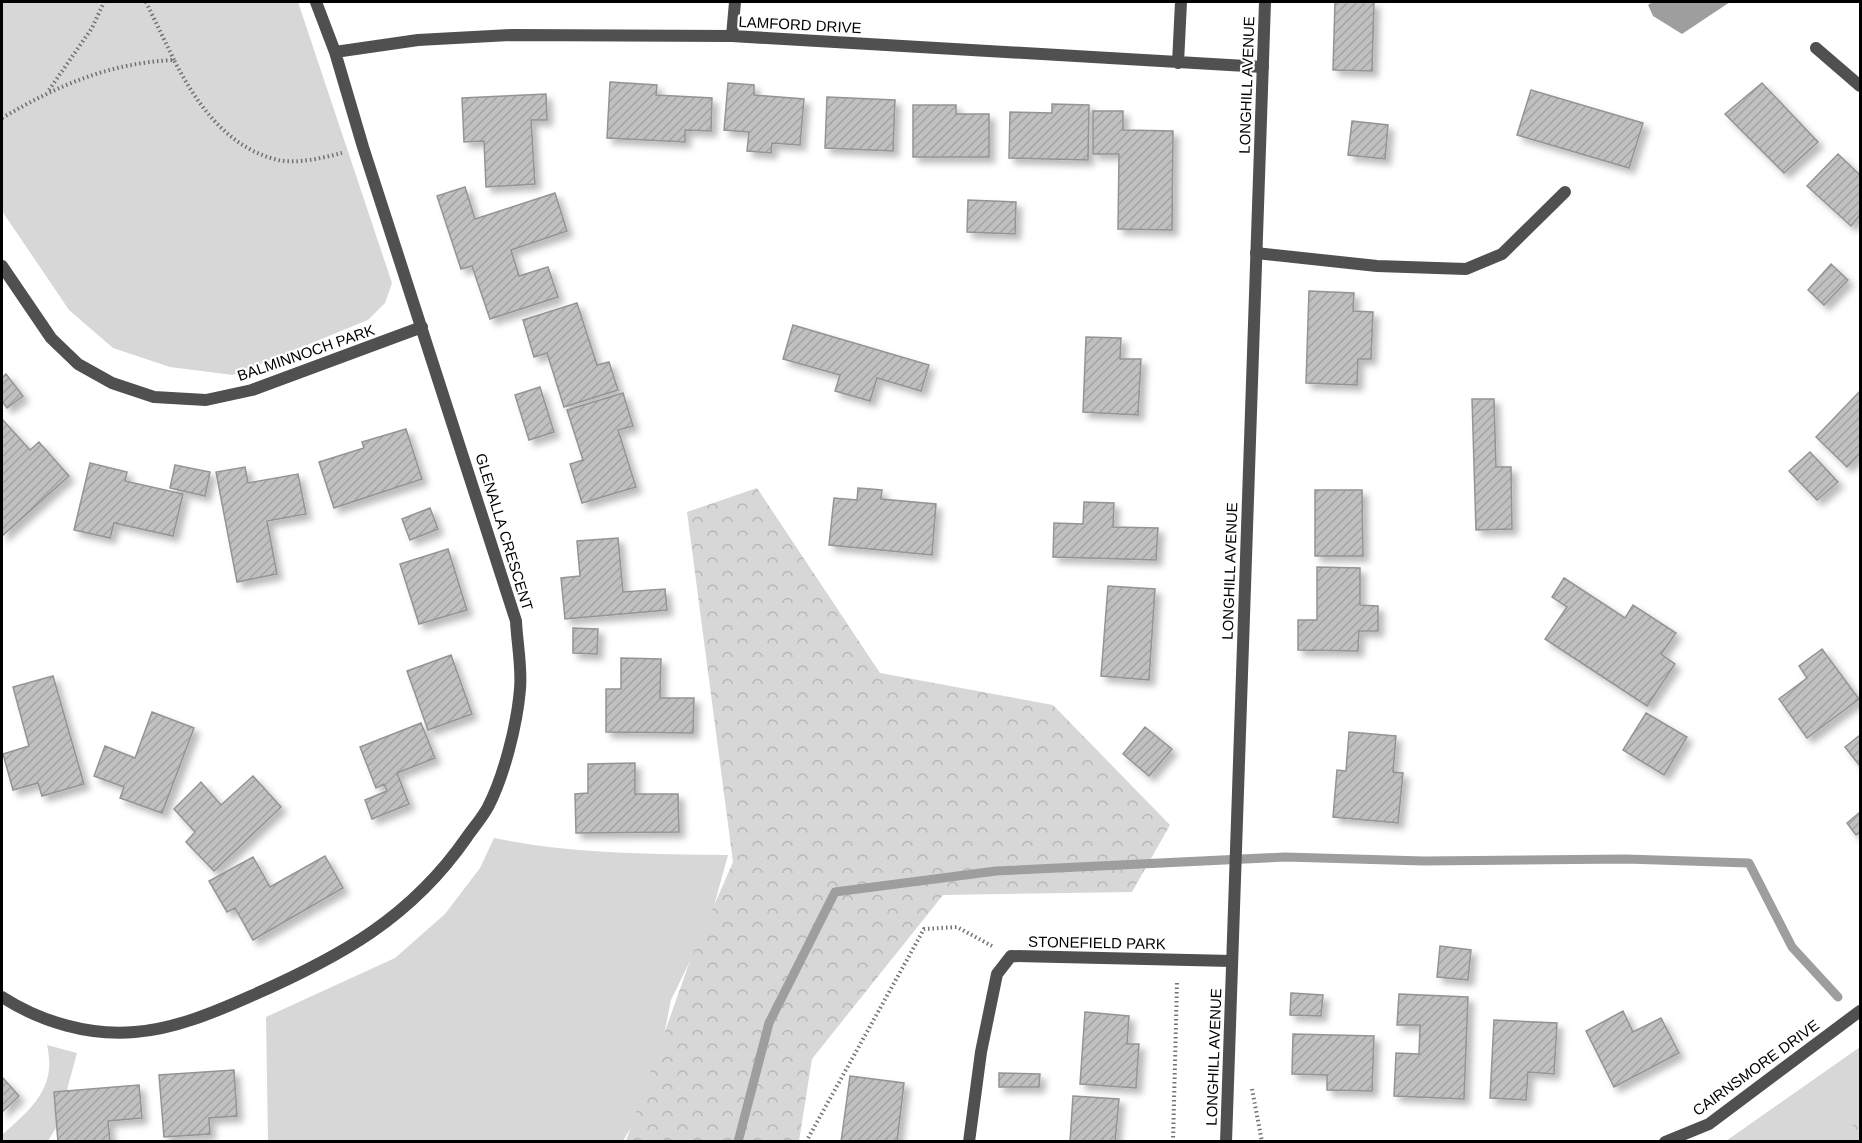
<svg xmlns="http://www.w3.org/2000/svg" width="1862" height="1143" font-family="Arial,sans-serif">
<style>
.grass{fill:#d7d7d7}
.forest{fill:url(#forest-crowns)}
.water{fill:#9e9e9e}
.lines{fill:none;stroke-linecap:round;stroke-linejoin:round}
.stream{stroke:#9e9e9e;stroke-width:9}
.building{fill:url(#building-hatch);stroke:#949494;stroke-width:1.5;filter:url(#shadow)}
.path{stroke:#727272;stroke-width:4;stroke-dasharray:1.5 3;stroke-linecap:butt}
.service{stroke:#505050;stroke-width:12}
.minor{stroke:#505050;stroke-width:12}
.tertiary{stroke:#505050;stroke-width:12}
.labels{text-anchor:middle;stroke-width:4.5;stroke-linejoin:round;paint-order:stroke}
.street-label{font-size:15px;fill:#000;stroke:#fff}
</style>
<defs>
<pattern id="forest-crowns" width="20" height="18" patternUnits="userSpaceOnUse" patternTransform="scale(1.5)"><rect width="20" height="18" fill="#d7d7d7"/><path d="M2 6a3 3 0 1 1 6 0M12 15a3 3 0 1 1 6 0" fill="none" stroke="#b7b7b7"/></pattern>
<pattern id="building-hatch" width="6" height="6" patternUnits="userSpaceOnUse" patternTransform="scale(1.5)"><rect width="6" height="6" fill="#c0c0c0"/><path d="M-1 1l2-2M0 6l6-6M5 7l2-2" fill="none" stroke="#a3a3a3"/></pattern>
<filter id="shadow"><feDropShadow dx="5.5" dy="5.5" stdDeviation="3" flood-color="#0004"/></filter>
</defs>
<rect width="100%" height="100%" fill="#fff"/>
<path class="grass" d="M2,2H298L392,283L385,303L368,320L233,375L170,367L113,348L69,310L2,211Z
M494,838C571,854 650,854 728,855L710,920L671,1000L653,1090L623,1141H268L266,1017L395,958L445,914L480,868Z
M47,1045L77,1053L68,1086L64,1115L48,1141H2V1135C32,1108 57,1088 47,1045Z
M1860,1047V1141H1726Z"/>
<path class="forest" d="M757,488L880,673L1053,705L1170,825L1132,892L943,895L812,1059L799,1141H626L691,958L733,862L687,512Z
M1860,1104V1141H1848Z"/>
<path class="water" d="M1652,2H1730L1682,34L1653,16L1648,5Z"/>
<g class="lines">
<path class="stream" d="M738,1142L769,1023L835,892L996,871L1285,857L1424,861L1626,859L1749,863L1792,947L1838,997"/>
</g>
<path class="building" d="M1335,2H1374L1372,71L1333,70Z
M610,82L657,85L656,95L712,98L711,131L685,130V142L607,138Z
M728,83L754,85V95L804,99L800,145L772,143L771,153L747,151L749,132L724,130Z
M1762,83L1818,142L1784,173L1725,114Z
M1531,90L1643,123L1629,168L1517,135Z
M546,94L547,120H531L535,184L486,187L484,141L464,142L462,98Z
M827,97L895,100L893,151L825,148Z
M1052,104L1089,105L1088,160L1009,158L1010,112L1052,113Z
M913,105H956V114H989V157H913Z
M1093,111H1123V130L1173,131L1172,230L1118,229L1119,154H1093Z
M1352,121L1388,125L1385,159L1348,155Z
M1838,154L1860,175V215L1851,226L1807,186Z
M465,187L475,219L555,193L567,231L511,250L519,276L548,267L558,297L490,319L472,266L461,269L437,196Z
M968,200L1016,202L1015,234L967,232Z
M1831,264L1848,280L1824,305L1808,290Z
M1309,291L1354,293L1353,311L1373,312L1371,359H1358L1357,385L1306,383Z
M577,303L597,365L609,362L618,390L564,407L547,353L534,357L523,320Z
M793,325L929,365L921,391L877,378L870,401L835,391L840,375L783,359Z
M1086,337L1121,338L1120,359H1141L1138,415L1083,412Z
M6,374L23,396L7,408L2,401V378Z
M540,387L554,432L529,440L515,395Z
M1860,391V453L1847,467L1816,437Z
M623,393L633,426L618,430L636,487L582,503L570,464L583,460L567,410Z
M1472,399H1494L1496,467H1511L1512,529L1476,530Z
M2,419L30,450L39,442L69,476L2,536Z
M406,429L422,479L334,508L319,462L364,448L362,442Z
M1810,452L1838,482L1817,500L1789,471Z
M90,463L127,472L125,481L183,494L173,536L114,523L110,538L74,530Z
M175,465L210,472L205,496L170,488Z
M245,467L248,483L298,474L306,514L267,521L277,574L237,582L216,472Z
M858,488L882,490L881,499L936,504L932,555L829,545L834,498L857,500Z
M1315,490H1362L1363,556H1315Z
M1084,502L1114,503L1113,527L1158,528L1156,560L1053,557L1054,523L1083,524Z
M430,508L438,529L410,540L402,519Z
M618,538L623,592L665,589L667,610L565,619L561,578L580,576L577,541Z
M448,549L467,610L419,624L400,564Z
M1317,567L1360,568V605L1378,606V631H1359L1358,651L1298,650V620H1317Z
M1564,578L1625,618L1633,605L1676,633L1661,654L1675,664L1647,706L1545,639L1567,607L1552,597Z
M1108,586L1155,589L1149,680L1101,676Z
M573,628L598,629L597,654L573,653Z
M1822,649L1859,699L1807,738L1779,699L1807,678L1799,666Z
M451,655L472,714L428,730L407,671Z
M621,658L661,659L660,698H694L693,733L606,732V689H621Z
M53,676L84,784L42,796L38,783L13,790L3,754L29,746L13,687Z
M152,712L194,728L162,813L120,798L124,787L94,776L105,746L135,758Z
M1646,713L1687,737L1664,775L1623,750Z
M421,723L435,758L397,773L409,804L372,819L365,800L387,791L384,784L376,788L360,747Z
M1145,727L1172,749L1149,776L1123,754Z
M1349,732L1396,736L1393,772L1403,773L1398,823L1333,817L1337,770L1346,771Z
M1860,735V766L1845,747Z
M635,763V794H678L679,832L576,833L575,794L588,793V764Z
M253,776L281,807L214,871L186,842L195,832L174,809L201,782L221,805Z
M1860,812V832L1856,835L1847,823Z
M325,856L343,888L253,940L235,908L227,912L209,881L253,857L270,887Z
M1440,946L1471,950L1468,980L1437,977Z
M1291,993L1323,995L1321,1016L1290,1015Z
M1399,994L1468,997L1464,1099L1394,1096L1396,1053L1419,1054L1420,1025H1397Z
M1623,1011L1633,1032L1661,1018L1679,1053L1614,1087L1586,1031Z
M1085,1012L1129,1016L1127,1044H1139L1136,1088L1080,1084Z
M1494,1020L1557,1023L1554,1074L1528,1072L1526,1100L1490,1098Z
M1293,1034L1374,1036L1372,1091L1327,1090V1075L1292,1074Z
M234,1070L237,1116L209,1118L210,1134L164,1137L159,1075Z
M999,1073L1040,1074L1039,1087H999Z
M850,1076L904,1083L897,1142H841Z
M2,1077L19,1096L2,1112Z
M139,1085L142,1118L108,1121L110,1142H58L54,1092Z
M1073,1096L1119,1099L1115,1142H1070Z"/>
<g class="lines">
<path class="path" d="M146,2L174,60
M49,90L92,28L104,2
M2,118C57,86 108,63 174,60C196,103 227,148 278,160C298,164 322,158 342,153
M1252,1089L1262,1142
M806,1142L924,929L957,927L992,946
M1173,1142L1177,982"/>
<path class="service" d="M1256,253L1377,266L1466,269L1502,254L1565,192"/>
<path class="minor" d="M732,36L735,2
M1816,48L1860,86
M335,52L418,40L512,35L732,36L1263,67
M1178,63L1181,2
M2,266L51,338L78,364L112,383L154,397L206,400L252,390L422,327
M2,997C41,1022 89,1036 135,1032C175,1029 215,1012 251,996C340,957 411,918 467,837C474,827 482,818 488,807C504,776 517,725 520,689C522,667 517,643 516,621L363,147L335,52L316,2
M969,1142L981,1052L997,974L1011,956L1232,961
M1665,1142L1709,1124L1860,1011"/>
<path class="tertiary" d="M1226,1142L1265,2"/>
</g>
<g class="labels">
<g class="street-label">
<text transform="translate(800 25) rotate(3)" y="5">LAMFORD DRIVE</text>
<text transform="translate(1247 85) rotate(-88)" y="5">LONGHILL AVENUE</text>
<text transform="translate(306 353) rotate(-19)" y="5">BALMINNOCH PARK</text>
<text transform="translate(504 532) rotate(73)" y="5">GLENALLA CRESCENT</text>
<text transform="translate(1230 571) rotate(-88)" y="5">LONGHILL AVENUE</text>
<text transform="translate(1097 943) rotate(1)" y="5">STONEFIELD PARK</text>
<text transform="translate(1214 1057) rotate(-88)" y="5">LONGHILL AVENUE</text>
<text transform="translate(1756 1068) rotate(-36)" y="5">CAIRNSMORE DRIVE</text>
</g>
</g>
<rect width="1862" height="1143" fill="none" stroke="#000000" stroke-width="6"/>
</svg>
